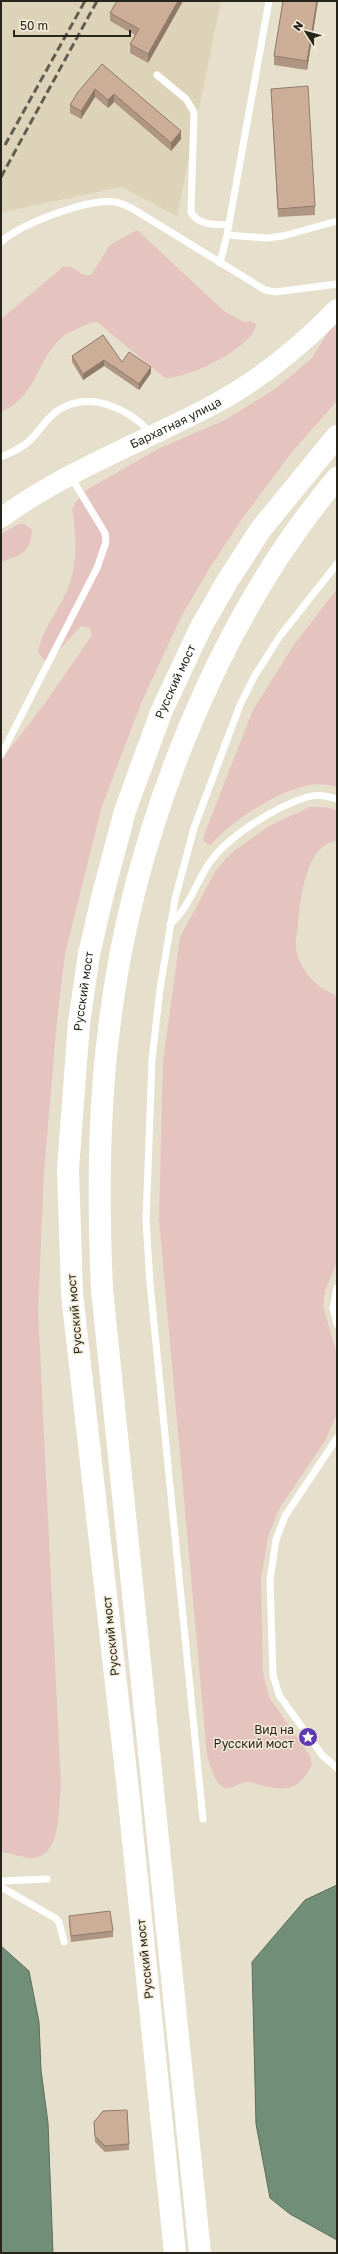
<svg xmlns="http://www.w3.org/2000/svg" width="338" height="2254" font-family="'Golos Text',sans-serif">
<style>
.built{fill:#ddd3b8}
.green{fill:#e5c3bf}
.water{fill:#718e78;stroke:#5b6e5c}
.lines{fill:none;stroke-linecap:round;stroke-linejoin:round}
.lane{stroke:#fff;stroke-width:7}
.secondary{stroke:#fff;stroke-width:20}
.primary{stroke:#fff;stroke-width:22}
.rail{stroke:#615d51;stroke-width:3;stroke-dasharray:8 4;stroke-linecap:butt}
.wall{fill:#af9683}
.shaded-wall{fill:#8f7a6a}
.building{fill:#ccae98;stroke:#8f7a6a}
.labels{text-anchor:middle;stroke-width:3;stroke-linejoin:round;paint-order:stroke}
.street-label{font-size:12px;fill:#27241c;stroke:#f4ecd8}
.poi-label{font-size:12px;fill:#27241c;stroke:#f4ecd8;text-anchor:end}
</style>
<rect width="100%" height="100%" fill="#e6dfcb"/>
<path class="built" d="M1,1H221L177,216L121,187L3,212L1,216Z"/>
<path class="green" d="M137,230L224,311L244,322L250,321L256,324C255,347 187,379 165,378L97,322C90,322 85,325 79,328C75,330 69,332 65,335C37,355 38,397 1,412V319L63,267C74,263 80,278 91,275L110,245Z
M337,319V401L292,452L242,519L209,569L181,617L142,701L102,806L65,954L57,1020L44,1173L38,1310L61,1787C58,1808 62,1857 32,1858C24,1858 10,1853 1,1852V760L46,702L92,635L90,628L81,626L51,659L44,660L38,652C42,630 57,613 66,593C78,565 77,539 72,509L81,495L90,488L160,448L225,420L275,389L311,359Z
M19,524H24L32,530C30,554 21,555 1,562V534Z
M337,589V787C326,784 312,783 301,787C271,795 231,822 210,845L206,843L203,840L206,830L253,710L293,646Z
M310,807H324L337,810V841C306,843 300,901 298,924C297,932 295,941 296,949C300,970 316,989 337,995V1262L325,1291L323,1306L337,1354V1414L325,1441L279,1509L268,1537L261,1579L263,1672L269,1697L310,1756L312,1765C300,1788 289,1792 264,1786C259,1785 253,1782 249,1782C240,1782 233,1789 224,1788C213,1781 211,1767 207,1755L159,1220L163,1062L180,937L216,870L230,854L269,826Z"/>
<path class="water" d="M337,1885V2240L290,2214L270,2198L256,2124L252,1962L305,1900Z
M1,1946L29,1971L39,2022L41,2070L48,2123L53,2253H1Z"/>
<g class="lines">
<path class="lane" d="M269,1L227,235L267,238L283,236L337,221
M157,75L186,99L194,112L191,212C199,226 214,224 229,225
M1,242C20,224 89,198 115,202C123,203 131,208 138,212L265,290L275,292L337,284
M220,263L227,235
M1,457C10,453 20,449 28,442C40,432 46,417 60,409C92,391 129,409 151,433
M1,755L97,568L106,542L105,533L71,477
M170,924C189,908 195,885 208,865C226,837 275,807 307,797C316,794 328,796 337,799
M337,1288L333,1308L337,1324
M337,1438L285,1516L276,1540L270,1580L273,1675L279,1695L322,1755L337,1768
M203,1819L150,1283L146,1221L152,1060L160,989L175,899L194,828L240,705L254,677L280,636L337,564
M1,1881L47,1879
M1,1887L55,1918L59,1922L64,1942"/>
<path class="secondary" id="s1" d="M1,518C64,472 138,444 207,408C256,383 299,348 337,309"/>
<g class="primary">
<path id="s2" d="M175,2253L127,1781L72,1294L68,1169L79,1023L89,954L103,894L125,811L162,710L201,627L228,580L261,529L337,436"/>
<path d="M200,2253L102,1289C98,1203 98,1115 109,1029C131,840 214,624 337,478"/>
</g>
<path class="rail" d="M5,145L85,1
M1,177L97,1"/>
</g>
<path class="wall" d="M117,1H183L148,63L130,53V44L135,35L110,21V13Z
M283,1H318L307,70L274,65V56Z
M102,64L181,139L171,151L114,102L108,108L95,97L81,119L70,113V105Z
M271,89L315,206V215L278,217Z
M103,335L122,362L151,373L139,390L104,366L83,380L72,362V356Z
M69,1916L113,1931V1937L71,1942L69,1922Z
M94,2122L129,2144V2150L105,2152L95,2142Z"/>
<path class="shaded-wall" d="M178,1H183L148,63V54Z
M317,1H318L307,70V61Z
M95,89V97L81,119V111Z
M114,94V102L108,108V100Z
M181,131V139L171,151V143Z
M104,360V366L83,380V374Z
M151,367V373L139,390V384Z"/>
<path class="building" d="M117,1H178L148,54L130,44L139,29L110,13Z
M283,1H317L307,61L274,56Z
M102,64L181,131L171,143L114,94L108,100L95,89L81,111L70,105L78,92Z
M308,86L315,206L278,209L271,89Z
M103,335L122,362L129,352L151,367L139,384L104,360L83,374L72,356Z
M110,1911L113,1931L71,1936L69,1916Z
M127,2110L129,2144L105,2146L95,2136L94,2122L103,2111Z"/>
<defs>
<g id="sight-disc" transform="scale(1)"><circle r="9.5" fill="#5e3ab3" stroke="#f4ecd8"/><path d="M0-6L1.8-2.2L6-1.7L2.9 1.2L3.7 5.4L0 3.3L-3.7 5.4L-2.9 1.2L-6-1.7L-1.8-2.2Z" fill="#fff"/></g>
</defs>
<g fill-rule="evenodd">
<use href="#sight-disc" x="308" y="1737"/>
</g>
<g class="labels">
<g class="street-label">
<text dy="4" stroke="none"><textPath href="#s1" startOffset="199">Бархатная улица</textPath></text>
<text dy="4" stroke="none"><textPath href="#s2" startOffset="1592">Русский мост</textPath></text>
<text dy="4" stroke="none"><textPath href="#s2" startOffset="1268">Русский мост</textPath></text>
<text transform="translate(75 1314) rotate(-95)" y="4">Русский мост</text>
<text transform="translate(111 1636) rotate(-96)" y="4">Русский мост</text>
<text transform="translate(145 1959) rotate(-96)" y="4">Русский мост</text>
</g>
<g class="poi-label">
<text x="294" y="1734">Вид на<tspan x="294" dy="14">Русский мост</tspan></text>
</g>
</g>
<rect width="338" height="2254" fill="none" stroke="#27241c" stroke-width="4"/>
<g transform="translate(306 32) rotate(306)" stroke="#f4ecd8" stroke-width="3" paint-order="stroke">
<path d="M0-3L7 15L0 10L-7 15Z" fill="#27241c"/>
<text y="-6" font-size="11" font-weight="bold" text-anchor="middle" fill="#27241c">N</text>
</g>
<path d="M14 30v6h116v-6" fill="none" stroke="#27241c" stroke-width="2"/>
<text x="20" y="30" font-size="12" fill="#27241c" stroke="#f4ecd8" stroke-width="3" paint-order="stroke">50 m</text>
</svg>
